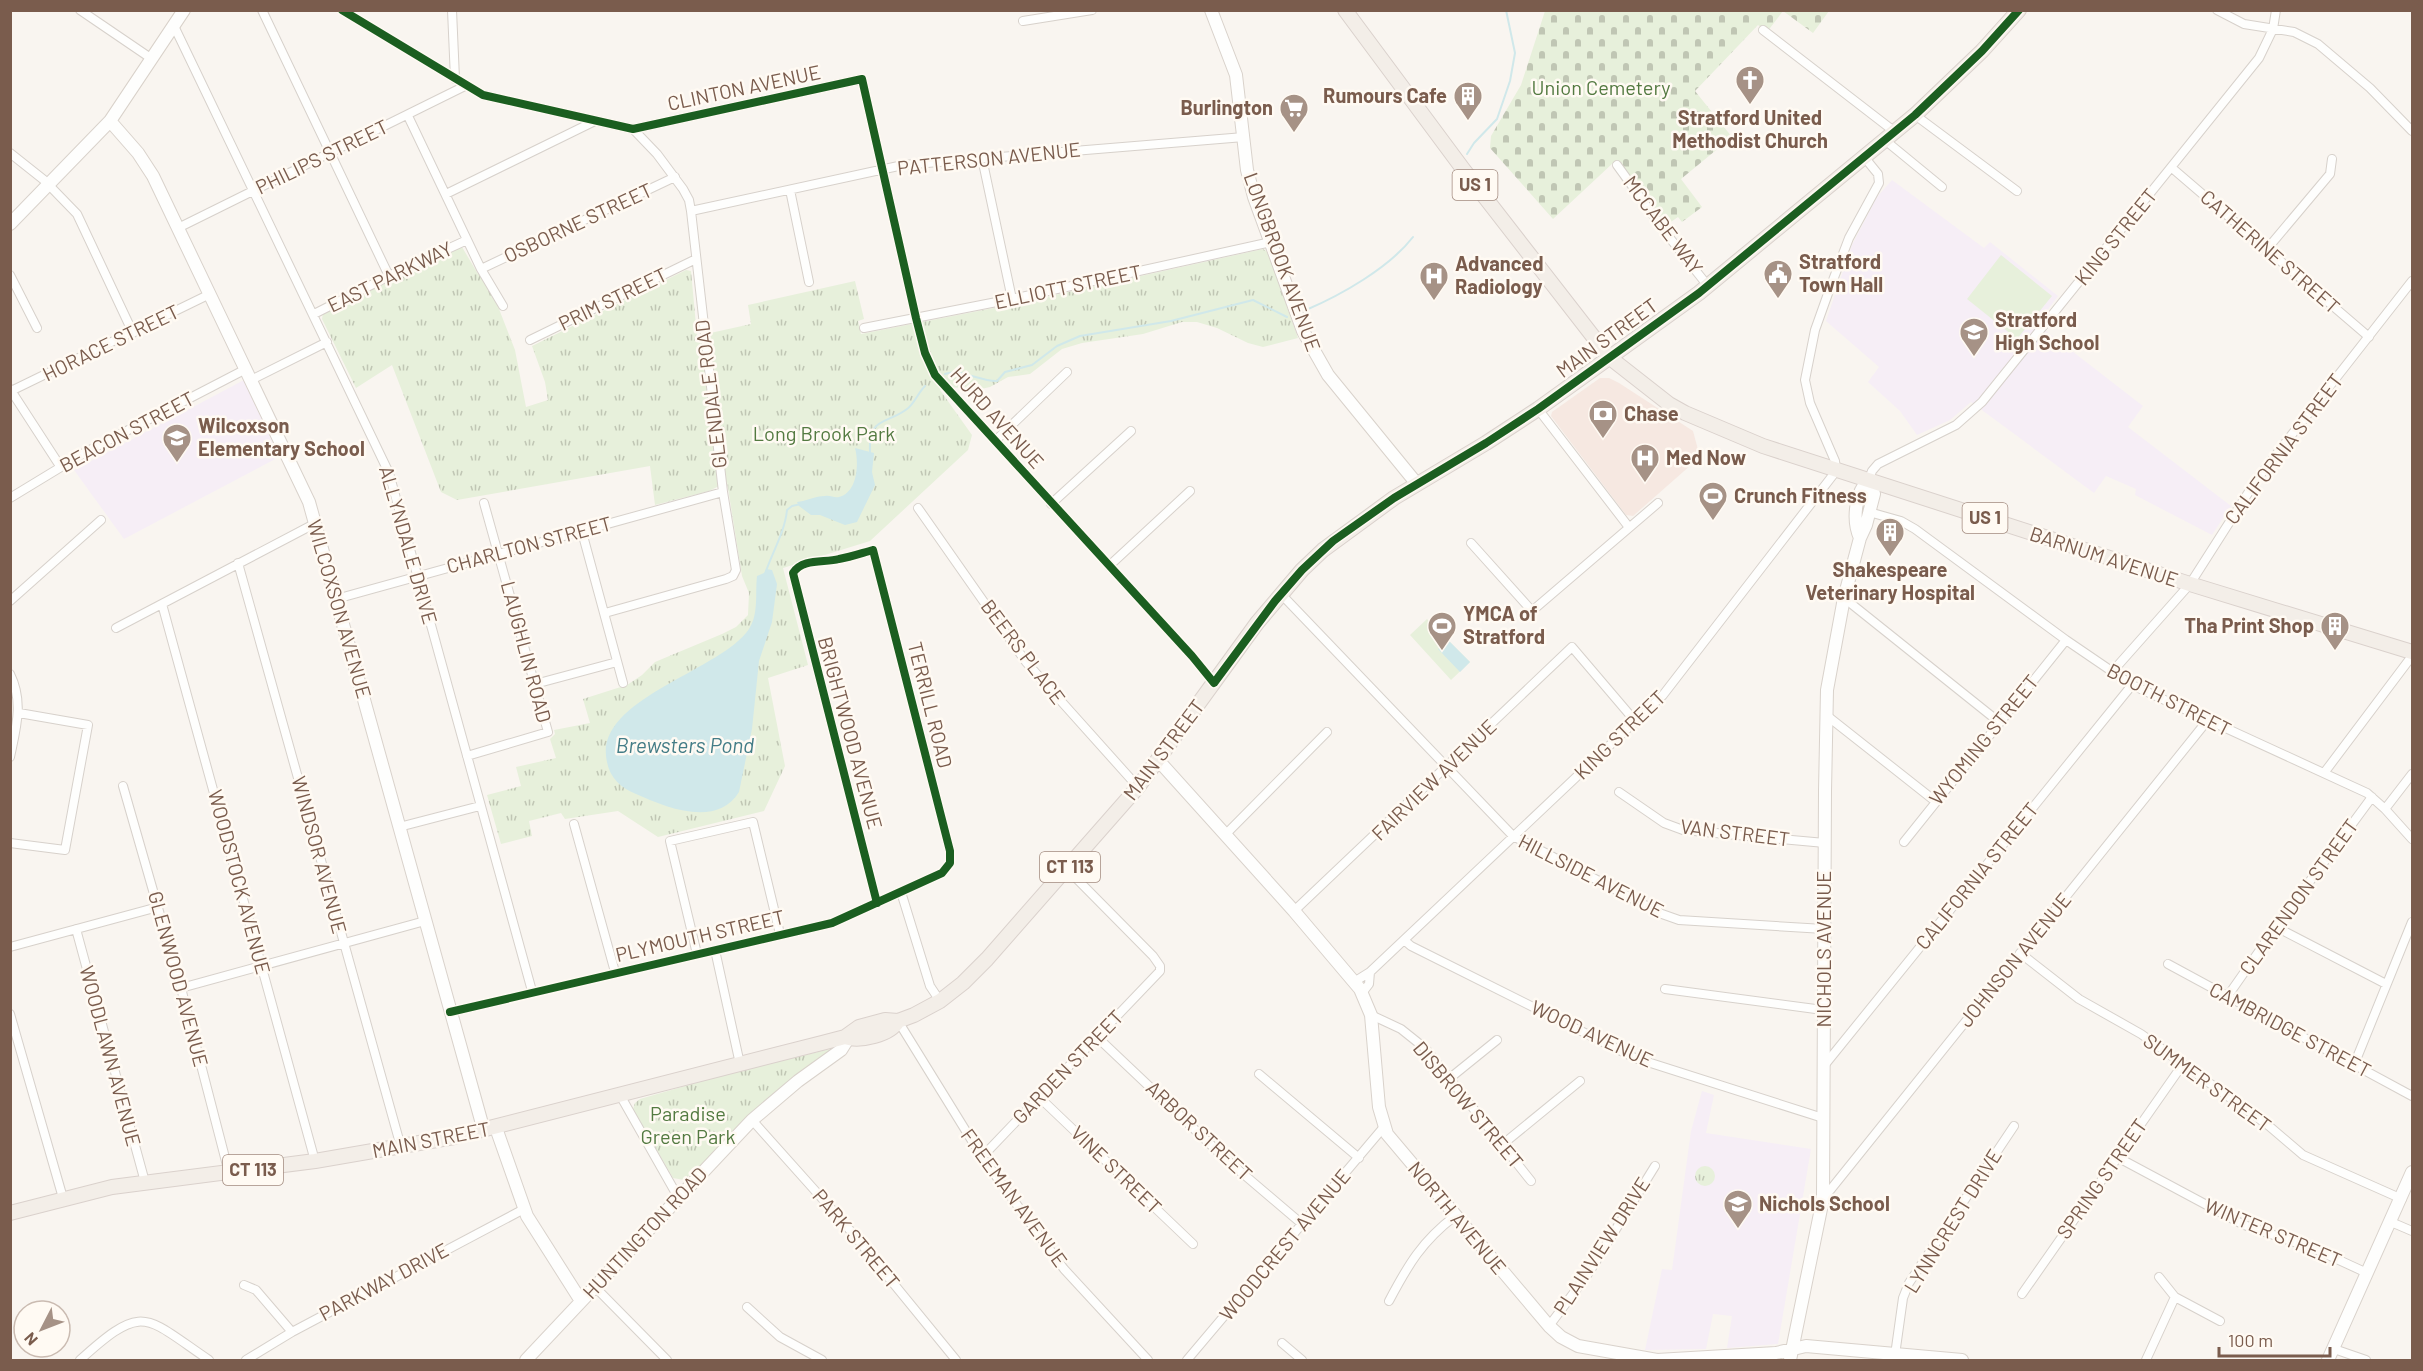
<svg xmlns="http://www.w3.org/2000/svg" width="2423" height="1371" font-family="Barlow,sans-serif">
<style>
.commercial{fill:#f6e8e1}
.education{fill:#f6eef6}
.grass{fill:#e7f0db}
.cemetery{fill:url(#cemetery-stones)}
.park{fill:url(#park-tufts)}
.water{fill:#d0e8ea}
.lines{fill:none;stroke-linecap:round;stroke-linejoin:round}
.stream{stroke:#d0e8ea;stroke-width:2}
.street-casing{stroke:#d7d1cb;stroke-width:10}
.secondary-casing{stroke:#d9d2cb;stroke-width:14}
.primary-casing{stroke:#dad1cc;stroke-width:16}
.street{stroke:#fefefd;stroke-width:8}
.secondary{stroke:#fefefd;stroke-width:12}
.primary{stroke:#f3eee8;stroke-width:14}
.cycleway-casing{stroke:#fffaf3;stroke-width:11}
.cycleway{stroke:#1b5e20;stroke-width:8}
.labels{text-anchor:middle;stroke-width:5;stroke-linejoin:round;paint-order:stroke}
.shield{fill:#fffaf3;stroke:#a28b7f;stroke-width:1.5}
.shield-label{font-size:18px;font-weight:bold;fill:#7a5c4d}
.street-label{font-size:20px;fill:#7a5c4d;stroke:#fffaf3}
.park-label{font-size:20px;fill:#537a41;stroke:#fffaf3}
.poi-label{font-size:20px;font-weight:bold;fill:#7a5c4d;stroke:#fffaf3;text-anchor:start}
.water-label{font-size:21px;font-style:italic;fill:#437c86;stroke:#fffaf3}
</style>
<defs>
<pattern id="cemetery-stones" width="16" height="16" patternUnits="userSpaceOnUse" patternTransform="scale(1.5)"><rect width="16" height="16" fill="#e7f0db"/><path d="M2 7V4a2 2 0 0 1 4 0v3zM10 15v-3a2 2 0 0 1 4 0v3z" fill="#c0c6b4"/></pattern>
<pattern id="park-tufts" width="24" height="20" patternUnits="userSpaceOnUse" patternTransform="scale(1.5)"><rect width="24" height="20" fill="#e7f0db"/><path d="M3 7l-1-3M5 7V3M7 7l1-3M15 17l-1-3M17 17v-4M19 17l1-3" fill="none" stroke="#c0c6b4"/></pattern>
</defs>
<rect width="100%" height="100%" fill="#f9f5f0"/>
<path class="commercial" d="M1600,378H1609L1619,383L1693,431L1700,457L1633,516L1626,515L1551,416L1552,412Z"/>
<path class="education" d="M1892,180L1984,248L1990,242L2058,296L2037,324L2143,406L2128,427L2231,506L2212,535L2135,495L2136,489L2106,476L2094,493L1971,402L1950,420L1917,435L1900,411L1868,382L1879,367L1826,321L1852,245L1877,197Z
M244,380L279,457L124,539L74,470Z
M1702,1091L1714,1095L1706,1133L1811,1149L1778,1344L1727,1348L1732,1316L1713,1314L1706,1349L1645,1350L1662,1269L1672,1270L1691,1131Z"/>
<path class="grass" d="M2001,255L2052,296L2017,339L1967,299Z
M1427,619L1470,662L1451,680L1410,635Z"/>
<path class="cemetery" d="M1545,11H1783L1767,32L1758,25L1695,91L1732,137L1681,179L1702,207L1682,222L1678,217L1665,226L1613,163L1553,219L1490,148L1491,136L1521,85Z
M1783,11H1829L1813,33Z"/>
<path class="park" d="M462,247L478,274L485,273L515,350L526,407L548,400L545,382L532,346L686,270L691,271L697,336L751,324L748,305L855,281L864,319L858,321L861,334L1014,304L1263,249L1268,252L1298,338L1263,347L1248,343L1217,328L1197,322H1182L1143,334L1082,343L1062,349L1030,374L1008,377L990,387L981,389L946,387L940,390L972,435L968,450L870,541L783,568L808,665L768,678L785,766L764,811L658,837L618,811L565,819L561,813L529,821L532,836L501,844L487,795L521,786L516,767L556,758L550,739L555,734L554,730L590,723L583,699L627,685L642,675L655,662L722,634L736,627L748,615L749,593L742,576L727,482L709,491L655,505L650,466L457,500L441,492L392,365L356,388L322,319L323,313Z
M835,1048L684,1180L673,1178L633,1109L635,1103L640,1099L737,1071Z
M1695 1176a10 10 0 1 1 20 0a10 10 0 1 1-20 0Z"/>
<path class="water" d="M855,448L874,453L872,472L875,485L857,522L845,525L820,515H811L799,506L797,502C806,501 815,496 825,496C830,495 834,498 839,497C858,492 859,463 855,448Z
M766,569L772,570L777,584L772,622L759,661L752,729L739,792C717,828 667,808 636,794C621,788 610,778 607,762C592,699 720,672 749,629C759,614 755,593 757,576L764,573Z
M1448,640L1470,662L1460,672L1438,649Z"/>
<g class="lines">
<path class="stream" d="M1467,154L1474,143L1497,119L1510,81L1515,53L1506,10
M1306,310C1341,295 1389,268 1413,237
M945,374C960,368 981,382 997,381L1005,372L1032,365L1057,346L1080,336L1171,321L1253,300L1287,317
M870,453C868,416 886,425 907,409C914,404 918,393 925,386
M766,571C773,551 785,531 787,510L792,506L801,504"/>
<g class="street-casing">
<path id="street" d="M80,10L152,59
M262,10L389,276
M342,10L483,95L633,129L657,154L683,189L689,200L691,211L903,165L1244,137
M452,10L455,79
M2217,10L2244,24L2294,32L2318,44L2370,88L2412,131
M1023,21L1092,10
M174,26L389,473L532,991
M1763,30L1895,132
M1915,115L2017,191
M408,116L481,269L503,306
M633,129L862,79L916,318L925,353L935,375L1192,656L1214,683
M1886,141L1942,187
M10,153L44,180L77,214L133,333
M982,158L1012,299
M1617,165L1669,237L1708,286
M2172,168L2369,337
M790,190L809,282
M446,194L595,121
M178,228L465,86
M2267,249L2330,174L2332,159
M481,269L675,177
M10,275L37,328
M314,314L389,276L467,240
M864,328L1012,299L1271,242
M530,340L696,259
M251,380L327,342
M10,389L60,466
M11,391L210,294
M1538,409L1628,526
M995,441L1067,372
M1869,479L1872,471L1878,464L1956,425L1982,402L2259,58L2273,29L2276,10
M10,498L84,453L246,369
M1051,504L1131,431
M918,508L1026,662L1138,787
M1869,512L1901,521L1915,529L2066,640L2132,685L2367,793L2385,809L2412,839
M582,532L623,683
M1471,543L1532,611L1658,503
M238,563L401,1147
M1109,566L1190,491
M1281,594L1513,836L1662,914L1679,920L1824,929
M1844,598L1999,722
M336,599L723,492
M10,601L101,520
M162,604L315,1161
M605,613L726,579L733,576L736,570L723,492L691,211
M116,628L316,523
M2112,672L2190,584L2257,479L2412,281
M10,674C24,702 16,728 10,757
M535,684L617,662
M1826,715L1935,801
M467,756L548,732L484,503
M2324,773L2412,656
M123,786L181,988L229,1173
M1619,792L1664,823L1683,830L1825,843
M2385,809L2412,774
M574,824L615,972
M399,827L480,806
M1225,835L1327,732
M1904,842L2066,640
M10,843L65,850L88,725L19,713
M901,892L930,986L940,1001
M1294,911L1572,647L1635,721
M2276,927L2386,984
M76,929L145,1182
M1404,940L1411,946L1635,1058L1823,1118
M10,947L158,907
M715,950L740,1064
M2020,953L2079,999L2141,1034L2183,1064L2269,1126L2303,1155L2402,1199
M697,954L670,841L753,822L780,934
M2168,964L2412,1096
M1354,982L1370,972L1663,695L1833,475L1836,469L1835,461L1810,403L1805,380L1815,330L1830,288L1849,238L1879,183L1878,174L1865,158
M181,988L425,921
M1665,989L1823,1010
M1362,993L1369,984L1370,972
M2227,997L2276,927L2372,797
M450,1012L832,923L942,873L950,863V851L873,550C862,553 851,557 839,559C824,563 803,558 793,573L877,903
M10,1014L63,1198
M1371,1015L1401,1029L1426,1049L1531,1181
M898,1021L982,1157L1064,1269L1148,1360
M1097,1037L1228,1161L1302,1224
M2354,1065L2412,922
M1823,1067L2132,685
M1259,1074L1359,1158
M1450,1078L1497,1040
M620,1095L678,1197
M1039,1097L1193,1244
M752,1120L844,1223L956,1360
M1503,1144L1580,1081
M982,1157L1160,971V966L1153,956L1067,869
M2117,1157L2244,1225L2315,1249L2367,1273
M1823,1199L2207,721
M2391,1222L2412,1231
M2159,1277L2175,1297L2220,1321
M244,1285L256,1290L292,1332
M595,1287L667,1360
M2022,1294L2183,1064
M1389,1301C1408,1265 1422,1241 1455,1216
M747,1307L780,1337L822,1360
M1549,1326L1590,1271L1655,1166
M1282,1343L1302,1360
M2334,1349L2366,1360
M1895,1355L1903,1298L1909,1283L2014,1126
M80,1360C144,1302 144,1316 209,1360
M246,1360L292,1332L524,1209
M1187,1360L1383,1128
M2146,1360L2175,1297"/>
</g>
<g class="secondary-casing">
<path id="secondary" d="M1211,10L1236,75L1247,170L1254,197L1303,331L1328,375L1417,484
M110,121L138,153L153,176L309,502L484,1131
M10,224L110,121L184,10
M1158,760L1294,911L1360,989L1371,1015L1379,1107L1387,1134L1549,1326L1561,1337L1578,1346L1657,1360L1776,1353L1806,1346L1962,1360
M496,1128L527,1216L581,1301
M526,1360L752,1120L798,1081L841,1050L846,1042L845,1037
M1790,1360L1823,1199L1825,791L1827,690L1844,598L1860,538L1866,525L1874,494L1869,479C1855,493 1852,520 1860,538
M2328,1360L2412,1172"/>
</g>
<g class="primary-casing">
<path id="primary" d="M1345,10L1463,169L1609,357L1669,404L1685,413L1763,446L2190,584L2412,652
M845,1037C860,1042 890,1035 898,1021
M10,1213L112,1187L315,1161L454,1137L822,1043L845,1037L859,1027L885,1020L898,1021L914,1015L940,1001L963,983L987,959L1138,787L1257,623L1302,570L1323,550L1394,498L1486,443L1538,409L1699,293L1915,115L1982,51L2019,10"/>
</g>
<use href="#street" class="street"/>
<use href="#secondary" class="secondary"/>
<use href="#primary" class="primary"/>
<g class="cycleway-casing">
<path id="cycleway" d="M342,10L483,95L633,129L862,79L916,318L925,353L935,375L1192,656L1214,683L1275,601L1302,570L1333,541L1394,498L1486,443L1538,409L1699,293L1915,115L1982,51L2019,10
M450,1012L832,923L942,873L950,863V851L873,550C862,553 851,557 839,559C824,563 803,558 793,573L877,903"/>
</g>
<use href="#cycleway" class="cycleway"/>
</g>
<defs>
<g id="church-pin" transform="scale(1.5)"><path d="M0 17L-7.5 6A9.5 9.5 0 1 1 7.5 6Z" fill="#a69286" stroke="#fffaf3"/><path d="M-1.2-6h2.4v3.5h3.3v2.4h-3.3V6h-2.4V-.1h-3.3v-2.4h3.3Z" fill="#fff"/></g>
<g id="building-pin" transform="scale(1.5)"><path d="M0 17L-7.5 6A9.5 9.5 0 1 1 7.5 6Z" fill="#a69286" stroke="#fffaf3"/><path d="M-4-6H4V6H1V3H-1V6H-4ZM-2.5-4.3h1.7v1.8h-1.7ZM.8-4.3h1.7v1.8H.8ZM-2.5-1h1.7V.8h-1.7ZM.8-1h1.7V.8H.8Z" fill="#fff"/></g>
<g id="supermarket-pin" transform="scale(1.5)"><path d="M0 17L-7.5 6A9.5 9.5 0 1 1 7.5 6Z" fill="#a69286" stroke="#fffaf3"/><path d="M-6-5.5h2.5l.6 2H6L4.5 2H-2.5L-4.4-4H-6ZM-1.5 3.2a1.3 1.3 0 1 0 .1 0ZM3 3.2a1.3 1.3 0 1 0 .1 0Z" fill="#fff"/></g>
<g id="civic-pin" transform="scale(1.5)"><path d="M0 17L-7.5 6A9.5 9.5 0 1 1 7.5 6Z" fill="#a69286" stroke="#fffaf3"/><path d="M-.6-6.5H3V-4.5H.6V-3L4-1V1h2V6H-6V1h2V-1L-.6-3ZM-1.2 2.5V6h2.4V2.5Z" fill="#fff"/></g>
<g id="hospital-pin" transform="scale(1.5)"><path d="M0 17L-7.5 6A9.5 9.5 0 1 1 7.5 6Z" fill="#a69286" stroke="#fffaf3"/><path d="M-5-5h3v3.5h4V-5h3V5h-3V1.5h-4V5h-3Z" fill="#fff"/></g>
<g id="school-pin" transform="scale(1.5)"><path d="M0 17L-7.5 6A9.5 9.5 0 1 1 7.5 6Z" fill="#a69286" stroke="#fffaf3"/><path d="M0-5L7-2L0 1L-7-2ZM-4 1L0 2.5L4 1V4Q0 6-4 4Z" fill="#fff"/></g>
<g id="bank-pin" transform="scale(1.5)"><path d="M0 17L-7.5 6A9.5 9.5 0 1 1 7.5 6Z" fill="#a69286" stroke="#fffaf3"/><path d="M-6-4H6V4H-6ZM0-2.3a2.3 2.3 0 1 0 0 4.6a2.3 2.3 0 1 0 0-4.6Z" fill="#fff"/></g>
<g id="stadium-pin" transform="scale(1.5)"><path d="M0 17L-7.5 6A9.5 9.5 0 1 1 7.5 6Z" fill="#a69286" stroke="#fffaf3"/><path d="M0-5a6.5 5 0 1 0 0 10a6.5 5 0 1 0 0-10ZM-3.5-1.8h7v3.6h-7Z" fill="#fff"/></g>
</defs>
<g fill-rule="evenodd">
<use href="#church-pin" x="1750" y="80"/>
<use href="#building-pin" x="1468" y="96"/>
<use href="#supermarket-pin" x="1294" y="108"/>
<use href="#civic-pin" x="1778" y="274"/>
<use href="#hospital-pin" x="1434" y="276"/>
<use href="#school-pin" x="1974" y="332"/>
<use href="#bank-pin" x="1603" y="414"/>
<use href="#school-pin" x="177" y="438"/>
<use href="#hospital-pin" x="1645" y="458"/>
<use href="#stadium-pin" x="1713" y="496"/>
<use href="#building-pin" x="1890" y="532"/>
<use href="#stadium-pin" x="1442" y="626"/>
<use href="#building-pin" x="2335" y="626"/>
<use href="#school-pin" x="1738" y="1204"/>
</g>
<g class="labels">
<g class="shield">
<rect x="1452.5" y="170" width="45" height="30" rx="4.5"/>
<rect x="1962.5" y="503" width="45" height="30" rx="4.5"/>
<rect x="1040" y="852" width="60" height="30" rx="4.5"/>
<rect x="223" y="1155" width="60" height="30" rx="4.5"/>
</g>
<g class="shield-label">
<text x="1475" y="191">US 1</text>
<text x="1985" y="524">US 1</text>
<text x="1070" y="873">CT 113</text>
<text x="253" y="1176">CT 113</text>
</g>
<g class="street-label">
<text transform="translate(744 88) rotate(-12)" y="7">CLINTON AVENUE</text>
<text transform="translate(322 157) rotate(-26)" y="7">PHILIPS STREET</text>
<text transform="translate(989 159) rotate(-6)" y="7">PATTERSON AVENUE</text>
<text transform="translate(578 223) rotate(-25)" y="7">OSBORNE STREET</text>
<text transform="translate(1663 225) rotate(53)" y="7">MCCABE WAY</text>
<text transform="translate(2116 237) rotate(-51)" y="7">KING STREET</text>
<text transform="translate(2270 252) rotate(41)" y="7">CATHERINE STREET</text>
<text transform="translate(1282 262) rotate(70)" y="7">LONGBROOK AVENUE</text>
<text transform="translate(390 277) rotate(-26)" y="7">EAST PARKWAY</text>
<text transform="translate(1068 287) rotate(-12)" y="7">ELLIOTT STREET</text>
<text transform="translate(613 299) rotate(-26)" y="7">PRIM STREET</text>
<text transform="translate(1607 338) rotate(-36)" y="7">MAIN STREET</text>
<text transform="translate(111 343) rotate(-26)" y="7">HORACE STREET</text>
<text transform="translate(711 394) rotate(-97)" y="7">GLENDALE ROAD</text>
<text transform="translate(997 418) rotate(48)" y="7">HURD AVENUE</text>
<text transform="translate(127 432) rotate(-28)" y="7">BEACON STREET</text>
<text transform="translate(2284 449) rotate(-53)" y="7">CALIFORNIA STREET</text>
<text transform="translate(408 545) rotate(74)" y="7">ALLYNDALE DRIVE</text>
<text transform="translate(529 545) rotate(-15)" y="7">CHARLTON STREET</text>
<text transform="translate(2104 557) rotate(18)" y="7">BARNUM AVENUE</text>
<text transform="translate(339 609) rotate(74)" y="7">WILCOXSON AVENUE</text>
<text transform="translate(526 652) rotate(75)" y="7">LAUGHLIN ROAD</text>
<text transform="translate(1023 652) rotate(53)" y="7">BEERS PLACE</text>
<text transform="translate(2169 700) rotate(27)" y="7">BOOTH STREET</text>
<text transform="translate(930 705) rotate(76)" y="7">TERRILL ROAD</text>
<text transform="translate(850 733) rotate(75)" y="7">BRIGHTWOOD AVENUE</text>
<text transform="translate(1620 735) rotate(-44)" y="7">KING STREET</text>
<text transform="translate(1984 740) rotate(-51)" y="7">WYOMING STREET</text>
<text transform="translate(1164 750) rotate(-53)" y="7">MAIN STREET</text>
<text transform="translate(1434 780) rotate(-44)" y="7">FAIRVIEW AVENUE</text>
<text transform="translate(1735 833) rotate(7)" y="7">VAN STREET</text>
<text transform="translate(319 855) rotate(75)" y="7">WINDSOR AVENUE</text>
<text transform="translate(1591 876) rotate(27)" y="7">HILLSIDE AVENUE</text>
<text transform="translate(1977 876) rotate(-51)" y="7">CALIFORNIA STREET</text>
<text transform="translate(239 882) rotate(75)" y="7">WOODSTOCK AVENUE</text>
<text transform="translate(2299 897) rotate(-54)" y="7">CLARENDON STREET</text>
<text transform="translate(700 936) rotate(-13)" y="7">PLYMOUTH STREET</text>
<text transform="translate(1824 949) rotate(-90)" y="7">NICHOLS AVENUE</text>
<text transform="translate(2015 960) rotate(-51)" y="7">JOHNSON AVENUE</text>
<text transform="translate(178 979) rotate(75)" y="7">GLENWOOD AVENUE</text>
<text transform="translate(2290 1030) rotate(28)" y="7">CAMBRIDGE STREET</text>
<text transform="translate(1592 1034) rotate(25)" y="7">WOOD AVENUE</text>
<text transform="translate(110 1056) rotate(75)" y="7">WOODLAWN AVENUE</text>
<text transform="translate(1068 1067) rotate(-46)" y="7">GARDEN STREET</text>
<text transform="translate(2207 1083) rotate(36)" y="7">SUMMER STREET</text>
<text transform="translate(1468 1105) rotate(50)" y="7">DISBROW STREET</text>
<text transform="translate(1199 1131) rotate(43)" y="7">ARBOR STREET</text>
<text transform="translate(431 1140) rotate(-11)" y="7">MAIN STREET</text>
<text transform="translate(1116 1170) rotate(44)" y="7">VINE STREET</text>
<text transform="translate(2102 1179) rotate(-55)" y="7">SPRING STREET</text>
<text transform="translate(1014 1198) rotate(54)" y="7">FREEMAN AVENUE</text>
<text transform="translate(1457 1218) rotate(50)" y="7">NORTH AVENUE</text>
<text transform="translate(1953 1221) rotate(-58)" y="7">LYNNCREST DRIVE</text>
<text transform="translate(645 1233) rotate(-47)" y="7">HUNTINGTON ROAD</text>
<text transform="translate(2273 1233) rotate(23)" y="7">WINTER STREET</text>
<text transform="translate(856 1239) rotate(50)" y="7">PARK STREET</text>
<text transform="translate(1285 1245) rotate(-50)" y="7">WOODCREST AVENUE</text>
<text transform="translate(1602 1246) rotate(-57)" y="7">PLAINVIEW DRIVE</text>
<text transform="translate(384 1282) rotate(-28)" y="7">PARKWAY DRIVE</text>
</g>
<g class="park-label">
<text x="1601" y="95">Union Cemetery</text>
<text x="824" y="441">Long Brook Park</text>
<text x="688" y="1121">Paradise<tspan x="688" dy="23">Green Park</tspan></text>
</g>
<g class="poi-label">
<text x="1447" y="103" text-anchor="end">Rumours Cafe</text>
<text x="1273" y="115" text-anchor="end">Burlington</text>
<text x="1750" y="125" text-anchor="middle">Stratford United<tspan x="1750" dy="23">Methodist Church</tspan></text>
<text x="1799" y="269">Stratford<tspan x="1799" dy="23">Town Hall</tspan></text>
<text x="1455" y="271">Advanced<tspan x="1455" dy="23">Radiology</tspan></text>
<text x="1995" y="327">Stratford<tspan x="1995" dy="23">High School</tspan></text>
<text x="1624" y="421">Chase</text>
<text x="198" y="433">Wilcoxson<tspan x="198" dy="23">Elementary School</tspan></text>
<text x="1666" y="465">Med Now</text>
<text x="1734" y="503">Crunch Fitness</text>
<text x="1890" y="577" text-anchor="middle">Shakespeare<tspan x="1890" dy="23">Veterinary Hospital</tspan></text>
<text x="1463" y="621">YMCA of<tspan x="1463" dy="23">Stratford</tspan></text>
<text x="2314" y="633" text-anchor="end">Tha Print Shop</text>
<text x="1759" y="1211">Nichols School</text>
</g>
<g class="water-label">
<text x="685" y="753">Brewsters Pond</text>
</g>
</g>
<rect width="2423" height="1371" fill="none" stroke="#7a5c4d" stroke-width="24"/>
<g transform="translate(42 1329) rotate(228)"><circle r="28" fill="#fffaf3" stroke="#cabbb1" stroke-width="1.5"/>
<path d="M0-4.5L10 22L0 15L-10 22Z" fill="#a69286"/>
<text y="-9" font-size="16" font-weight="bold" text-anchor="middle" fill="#7a5c4d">N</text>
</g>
<path d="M2219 1347v9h111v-9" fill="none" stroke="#7a5c4d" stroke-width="3"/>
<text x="2228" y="1347" font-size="18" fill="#7a5c4d" stroke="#fffaf3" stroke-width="4.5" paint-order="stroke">100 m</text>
</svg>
